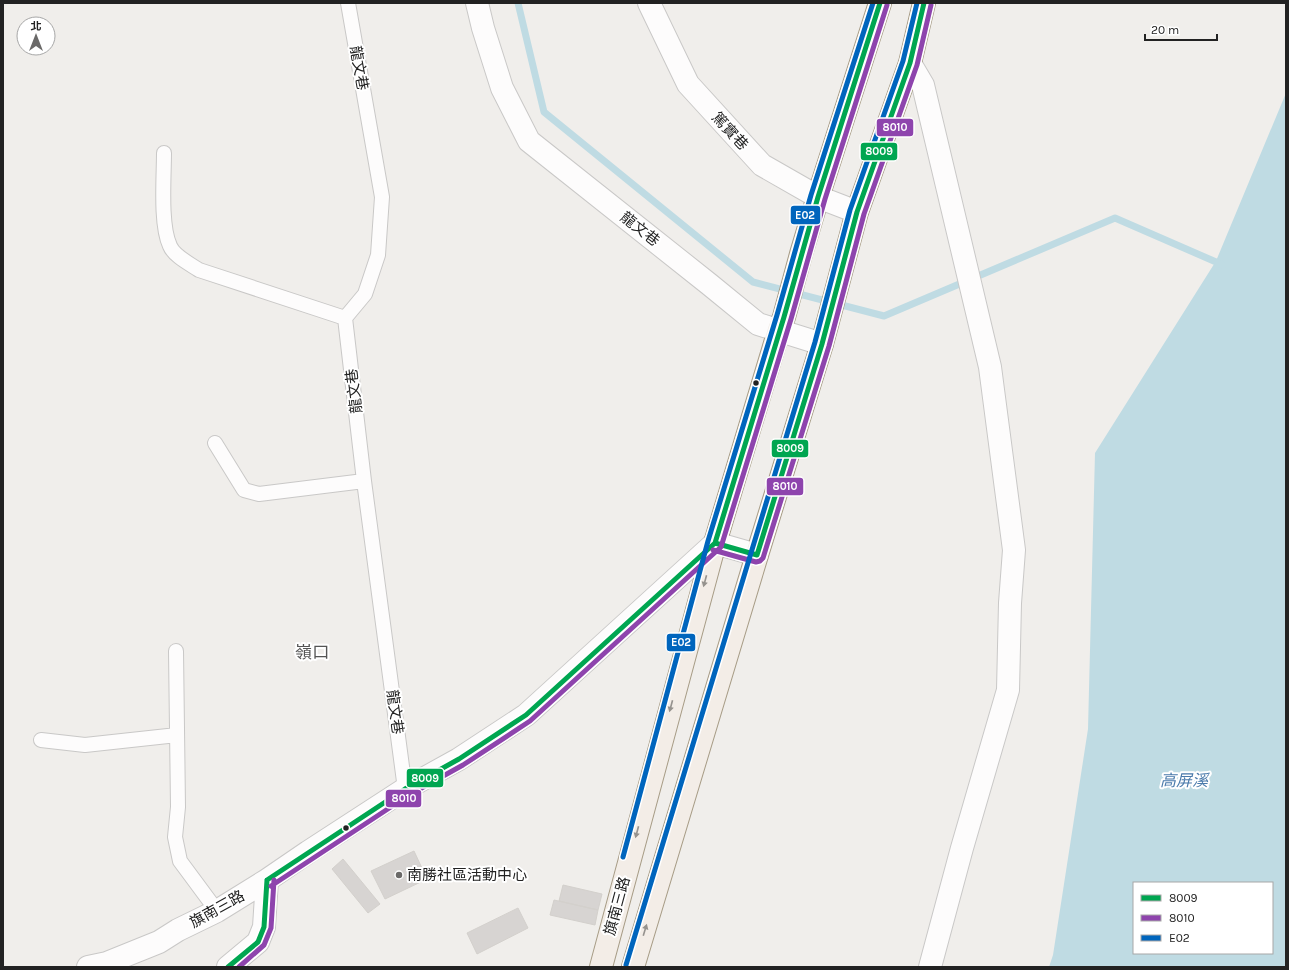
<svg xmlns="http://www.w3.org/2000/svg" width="1289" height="970" font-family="Karla,'Noto Sans TC',sans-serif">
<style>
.water{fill:#bfdbe3;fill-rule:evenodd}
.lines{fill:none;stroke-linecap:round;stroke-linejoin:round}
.stream{stroke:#bfdbe3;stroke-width:7}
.building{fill:#d7d4d2;stroke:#d3d0cc}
.service-casing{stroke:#c9c8c7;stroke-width:16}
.minor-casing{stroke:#c9c8c7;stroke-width:24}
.primary-casing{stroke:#a79c86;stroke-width:24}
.service{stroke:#fdfcfc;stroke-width:14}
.minor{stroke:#fdfcfc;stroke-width:22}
.primary{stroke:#f3ede7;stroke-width:22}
.bus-1-casing{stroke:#fff;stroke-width:8}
.bus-2-casing{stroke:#fff;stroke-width:8}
.bus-3-casing{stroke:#fff;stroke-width:8}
.bus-1{stroke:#00a651;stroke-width:5}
.bus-2{stroke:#8e44ad;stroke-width:5}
.bus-3{stroke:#0065bd;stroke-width:5}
.oneway{fill:#95928e}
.bus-dot{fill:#222;stroke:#fff;stroke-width:1.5}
.poi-dot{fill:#6a6968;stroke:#fff;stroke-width:1.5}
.labels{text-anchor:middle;stroke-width:4;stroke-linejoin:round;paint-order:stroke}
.street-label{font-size:15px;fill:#222;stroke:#fff}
.poi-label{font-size:15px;fill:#222;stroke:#fff;text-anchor:start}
.water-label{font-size:16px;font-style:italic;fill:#4a7aab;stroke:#fff}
.quarter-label{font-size:17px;fill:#555;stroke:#fff}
.line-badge{stroke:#fff;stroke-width:1.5}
.badge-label{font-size:11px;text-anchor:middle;font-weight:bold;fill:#fff}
</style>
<rect width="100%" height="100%" fill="#f0eeeb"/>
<path class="water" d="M1286,93V967H1049L1053,955L1088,729L1095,453L1216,261ZM1134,883H1272V953H1134Z"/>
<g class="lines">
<path class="stream" d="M518,3L544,112L753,282L884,316L1115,218L1223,265"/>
</g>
<path class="building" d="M414,851L427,879L385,899L371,871Z
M343,859L380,904L368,913L332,869Z
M563,885L602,894L598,910L559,901Z
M554,900L598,910L595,925L550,915Z
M518,908L528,928L477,954L467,933Z"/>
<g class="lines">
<g class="service-casing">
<path id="service" d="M348,3L382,197L378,255L365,294L345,318L364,481L405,789
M164,153C164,177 160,225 170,246C174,256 190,264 199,270L345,318
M215,443L244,490L259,494L364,481
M176,651L178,807L175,837L180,861L217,911
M41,740L85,745L177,735"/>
</g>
<g class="minor-casing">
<path id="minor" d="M477,3L483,28L502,88L529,141L709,284L758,324L822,344
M649,3L688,84L762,165L818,197L857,212
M910,63L923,85L990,367L1014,550L1010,603L1008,690L962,848L930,967
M88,967L107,963L159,942L178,930L217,911L267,880L308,852L405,789L459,759L526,715L715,543L757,555
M228,967L258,942L264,927L267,880"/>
</g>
<g class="primary-casing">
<path id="primary" d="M601,967L715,543L779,330L784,317L801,254L818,197L880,3
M633,967L757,555L822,344L857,212L910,63L924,3"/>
</g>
<use href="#service" class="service"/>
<use href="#minor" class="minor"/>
<use href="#primary" class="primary"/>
<g class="bus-1-casing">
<path id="bus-1" d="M715,543L757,555L822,344L857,212L910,63L924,3
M267,880L405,789L459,759L526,715L715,543L784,317L818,197L880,3
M228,967L258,942L264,927L267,880"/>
</g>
<g class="bus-2-casing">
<path id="bus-2" d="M713,550L756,562L760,561L763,558L829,346L864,214L917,65L931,5
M271,886L409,795L463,765L530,721L721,547L791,319L825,199L887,5
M239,967L264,945L271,928L274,880"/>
</g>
<g class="bus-3-casing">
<path id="bus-3" d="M623,857L708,541L777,315L811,195L873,3
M626,965L815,342L850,210L903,61L917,3"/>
</g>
<use href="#bus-1" class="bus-1"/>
<use href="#bus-2" class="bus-2"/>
<use href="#bus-3" class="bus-3"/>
</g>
<defs><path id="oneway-solid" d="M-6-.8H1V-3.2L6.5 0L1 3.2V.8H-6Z"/></defs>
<g class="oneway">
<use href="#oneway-solid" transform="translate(705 581) rotate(105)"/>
<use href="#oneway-solid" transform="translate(671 706) rotate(105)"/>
<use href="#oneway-solid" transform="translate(637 832) rotate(105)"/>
<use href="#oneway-solid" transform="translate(645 930) rotate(-73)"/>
</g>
<g class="bus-dot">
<circle cx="756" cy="383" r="3.5"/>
<circle cx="346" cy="828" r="3.5"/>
</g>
<circle class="poi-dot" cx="399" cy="875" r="4"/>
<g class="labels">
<g class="street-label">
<text transform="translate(359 68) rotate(80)" y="5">龍文巷</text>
<text transform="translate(730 131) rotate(47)" y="5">篤實巷</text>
<text transform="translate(640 229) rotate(38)" y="5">龍文巷</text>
<text transform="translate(354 391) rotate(-97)" y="5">龍文巷</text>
<text transform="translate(395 712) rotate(82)" y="5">龍文巷</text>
<text transform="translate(617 906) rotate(-75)" y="5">旗南三路</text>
<text transform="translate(217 909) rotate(-29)" y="5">旗南三路</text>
</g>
<g class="poi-label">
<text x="407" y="880">南勝社區活動中心</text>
</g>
<g class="water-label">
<text x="1184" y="786">高屏溪</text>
</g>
<g class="quarter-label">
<text x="312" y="658">嶺口</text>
</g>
</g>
<g class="line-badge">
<rect x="876" y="118" width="38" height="19" rx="4" fill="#8e44ad"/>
<rect x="860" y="142" width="38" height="19" rx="4" fill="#00a651"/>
<rect x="790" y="205" width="31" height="20" rx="4" fill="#0065bd"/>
<rect x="771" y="439" width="38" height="19" rx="4" fill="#00a651"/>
<rect x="766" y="477" width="38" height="19" rx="4" fill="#8e44ad"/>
<rect x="666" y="633" width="30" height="19" rx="4" fill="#0065bd"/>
<rect x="406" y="768" width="38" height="20" rx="4" fill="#00a651"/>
<rect x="385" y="789" width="37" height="19" rx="4" fill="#8e44ad"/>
</g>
<g class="badge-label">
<text x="895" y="131">8010</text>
<text x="879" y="155">8009</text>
<text x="805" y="219">E02</text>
<text x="790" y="452">8009</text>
<text x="785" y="490">8010</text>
<text x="681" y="646">E02</text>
<text x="425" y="782">8009</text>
<text x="404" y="802">8010</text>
</g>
<rect width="1289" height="970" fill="none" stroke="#222222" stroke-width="8"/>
<rect x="1133" y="882" width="140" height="72" fill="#ffffff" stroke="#a7a7a7"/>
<rect x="1141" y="895" width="20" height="6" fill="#00a651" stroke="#a7a7a7"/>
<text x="1169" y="902" font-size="12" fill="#222222">8009</text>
<rect x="1141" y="915" width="20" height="6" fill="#8e44ad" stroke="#a7a7a7"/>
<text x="1169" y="922" font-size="12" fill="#222222">8010</text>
<rect x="1141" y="935" width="20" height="6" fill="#0065bd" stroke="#a7a7a7"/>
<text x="1169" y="942" font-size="12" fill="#222222">E02</text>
<g transform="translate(36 36)"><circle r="19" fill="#ffffff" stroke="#a7a7a7"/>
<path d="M0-3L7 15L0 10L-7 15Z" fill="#6a6968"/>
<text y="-6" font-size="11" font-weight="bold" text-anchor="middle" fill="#222222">北</text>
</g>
<path d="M1145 34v6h72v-6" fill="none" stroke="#222222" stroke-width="2"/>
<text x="1151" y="34" font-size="12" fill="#222222" stroke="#ffffff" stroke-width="3" paint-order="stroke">20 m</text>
</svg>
